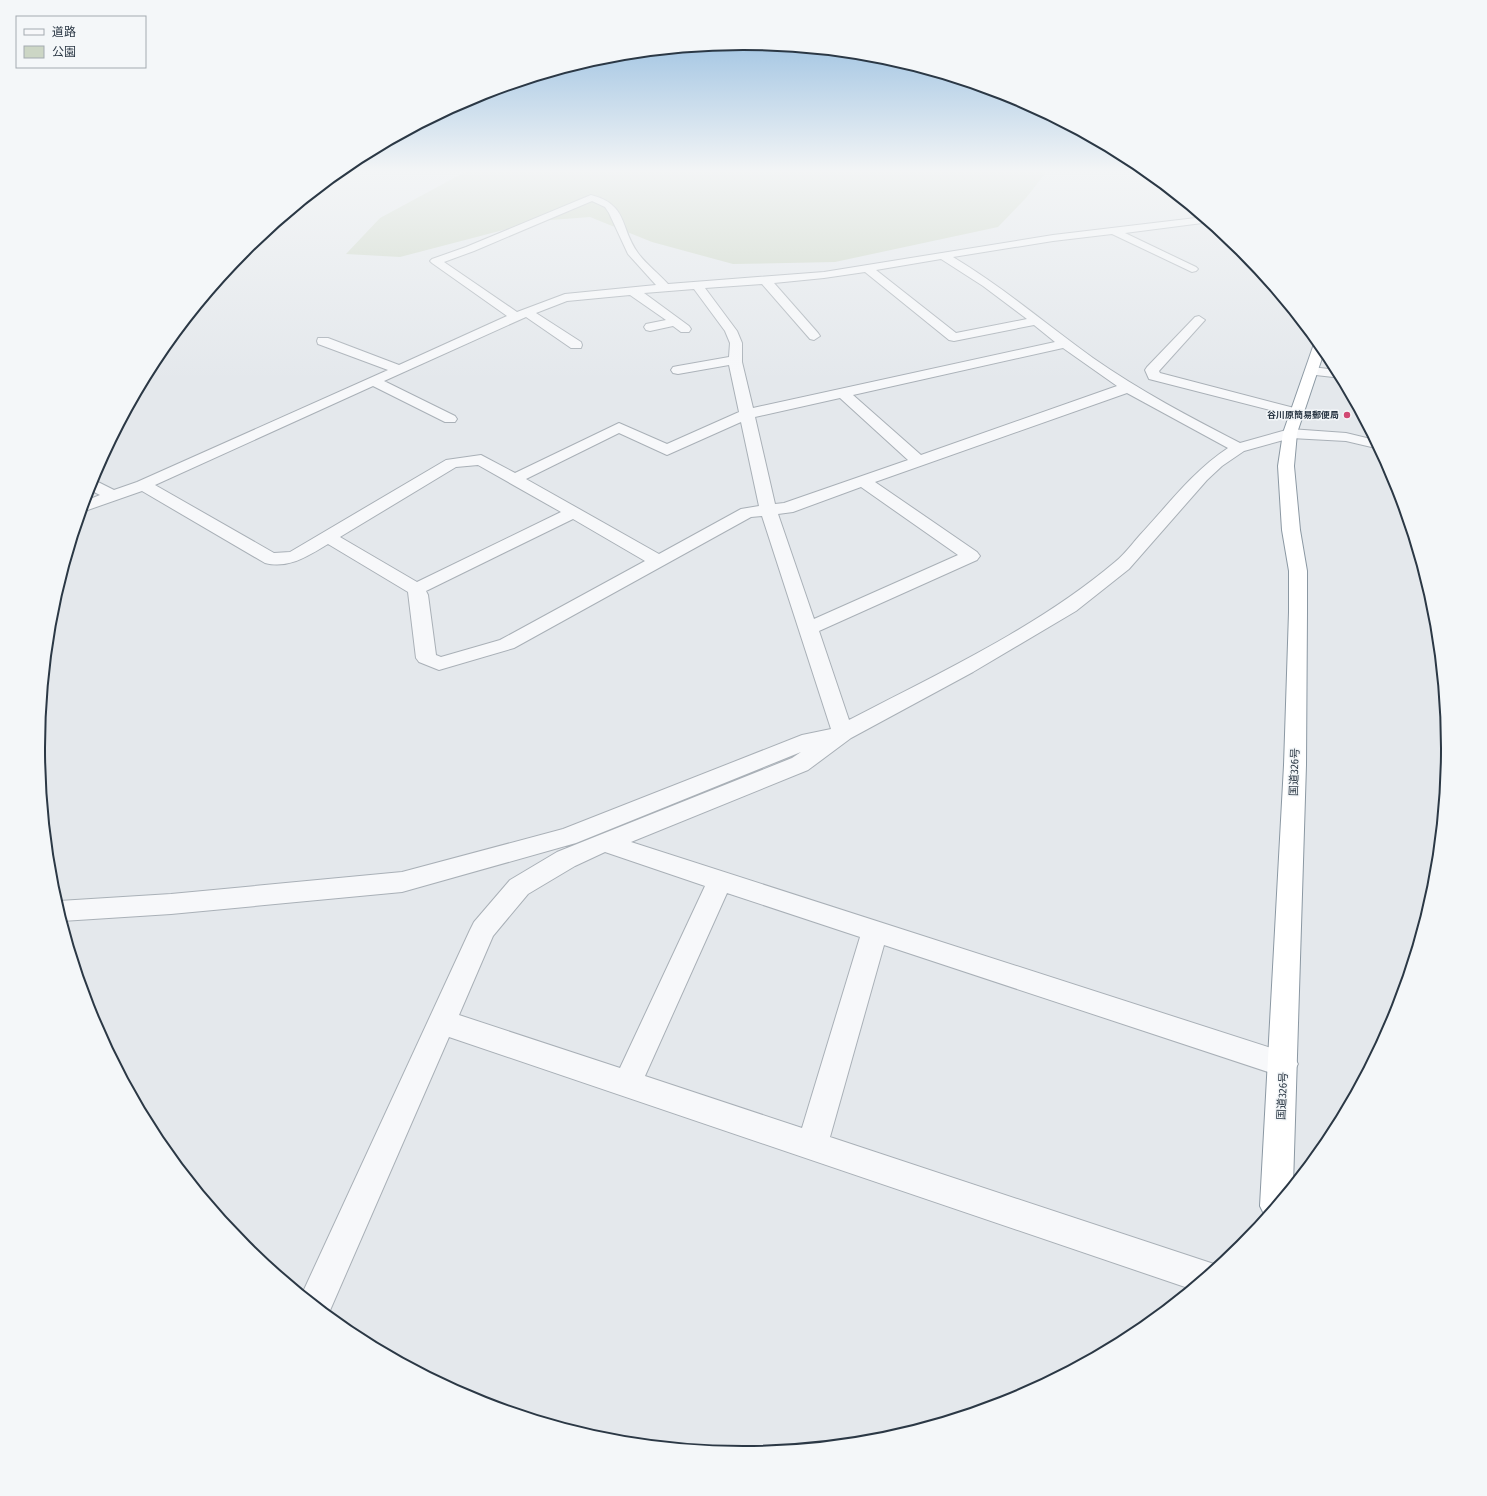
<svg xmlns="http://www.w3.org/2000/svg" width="1487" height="1496" font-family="'Fira Sans Condensed','Noto Sans JP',sans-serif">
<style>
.green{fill:#ccd6c5}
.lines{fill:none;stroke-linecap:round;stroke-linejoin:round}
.minor-casing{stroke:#a9b0b7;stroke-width:2}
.highway-casing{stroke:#8b98a3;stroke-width:2}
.minor{fill:#f7f8fa;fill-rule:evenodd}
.highway{fill:#fff;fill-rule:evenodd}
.poi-dot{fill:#d14973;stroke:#f4f7f9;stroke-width:1.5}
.labels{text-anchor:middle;stroke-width:3;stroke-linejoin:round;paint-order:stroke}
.far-poi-label{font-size:9px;font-weight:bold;fill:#2b3845;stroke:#f4f7f9;text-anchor:end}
.street-label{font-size:11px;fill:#2b3845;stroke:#f4f7f9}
.rim{fill:none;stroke:#2b3845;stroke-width:2}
</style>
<rect width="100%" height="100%" fill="#e4e8ec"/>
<path class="green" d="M467,171H1047L1026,198L998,227L835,262L733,264L652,242L590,217L538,221L400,257L346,254L380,218Z"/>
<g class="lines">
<g class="minor-casing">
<path id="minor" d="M591,195C629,205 619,227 638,253C646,264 658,273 668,284L824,272L1053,235L1204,217L1210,222L1125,233L1196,267L1198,269L1196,271L1192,272L1112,234L1053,241L953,257C1003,287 1047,325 1093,358C1140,391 1190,417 1240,443L1290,429L1346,433L1375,440L1380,449L1346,441L1291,438L1244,451L1222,466L1207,480L1129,569L1076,611L973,672L851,738L808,770L631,842L1293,1055L1298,1064L1293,1073L1283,1077L884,945L830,1137L1217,1265L1218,1267L1191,1289L449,1037L328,1315L302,1294L470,930L474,922L510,880L557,852L792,758L801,752L576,843L402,892L171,914L62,921L56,901H59L171,894L402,872L563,829L802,735L831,729L762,516L751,517L514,648L439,670L419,662L416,658L408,592L328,544C308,556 289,569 265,563L142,491L82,512L85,501L100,495L88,489L92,479L114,490L137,482L388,370L318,344L317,341L318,338H328L399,365L507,316L432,263L430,261L432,259L466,247ZM592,201L605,207L609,213L628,254L656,285L565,294L517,312L444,262L474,251ZM941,259L983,286L1027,319L956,333L876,270ZM865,272L949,340L954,341L1034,325L1055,342L753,408L742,362V343L737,331L705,288L762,284L810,339L814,340L820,336L818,333L774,283L824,278ZM694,289L725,331L730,343L729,357L678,366L673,367L671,370L673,373L678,374L729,365L739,412L667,444L619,423L515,473L481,455L446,460L290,552L274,553L155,485L373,386L445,422H455L457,419L455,416L384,381L526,317L571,348H581L582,345L581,342L536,313L567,301L630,295L666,320L646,324L644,327L646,330L650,331L673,326L681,332H689L691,329L689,326L644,293ZM1063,348L1117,386L921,455L853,395ZM1127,393L1228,448C1193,471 1168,505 1140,535C1132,544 1124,555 1115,562C1037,628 939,673 849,720L819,631L977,560L980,556L977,552L875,482ZM840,398L908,460L784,503L775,504L755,417ZM741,422L759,506L741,509L659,554L526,479L619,433L667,455ZM478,465L561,512L417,582L340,537L456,467ZM861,487L958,555L814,619L778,514L793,512ZM573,519L645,561L500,640L441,657L436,655L428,595L426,591ZM605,852L705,886L620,1068L459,1015L493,936L528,894L575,866ZM727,893L860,937L802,1128L645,1076Z
M1199,316L1205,320L1159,371L1160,373L1302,410L1304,413L1302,416L1297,417L1149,379L1145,370L1147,367L1195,317Z
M1312,367L1337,370L1342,378L1307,374L1305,371L1307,368Z"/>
</g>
<g class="highway-casing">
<path id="highway" d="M1315,341H1318L1325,349L1297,433L1294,466L1300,530L1307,571V612L1306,765L1293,1185L1266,1218L1260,1206L1284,765L1289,612V571L1282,530L1278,466L1283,433Z"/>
</g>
<use href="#minor" class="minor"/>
<use href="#highway" class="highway"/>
</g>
<linearGradient id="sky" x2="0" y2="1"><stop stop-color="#8bb7dd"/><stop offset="0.45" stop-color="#f3f5f6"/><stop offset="1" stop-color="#f3f5f6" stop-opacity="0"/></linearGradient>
<rect width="1487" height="380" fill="url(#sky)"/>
<circle class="poi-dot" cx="1347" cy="415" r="4"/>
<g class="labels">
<g class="far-poi-label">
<text x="1339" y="418">谷川原簡易郵便局</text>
</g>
<g class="street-label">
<text transform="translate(1294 772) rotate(-88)" y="4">国道326号</text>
<text transform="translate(1282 1096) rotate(-87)" y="4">国道326号</text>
</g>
</g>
<path d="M0 0H1487V1496H0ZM45 748a698 698 0 1 1 1396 0a698 698 0 1 1-1396 0Z" fill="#f4f7f9" fill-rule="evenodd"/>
<path class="rim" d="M45 748a698 698 0 1 1 1396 0a698 698 0 1 1-1396 0Z"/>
<rect x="16" y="16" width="130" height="52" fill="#f4f7f9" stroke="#a4abb1"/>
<rect x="24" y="29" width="20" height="6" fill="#f7f8fa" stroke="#a4abb1"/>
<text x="52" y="36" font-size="12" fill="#2b3845">道路</text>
<rect x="24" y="46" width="20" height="12" fill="#ccd6c5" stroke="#a4abb1"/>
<text x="52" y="56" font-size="12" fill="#2b3845">公園</text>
</svg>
